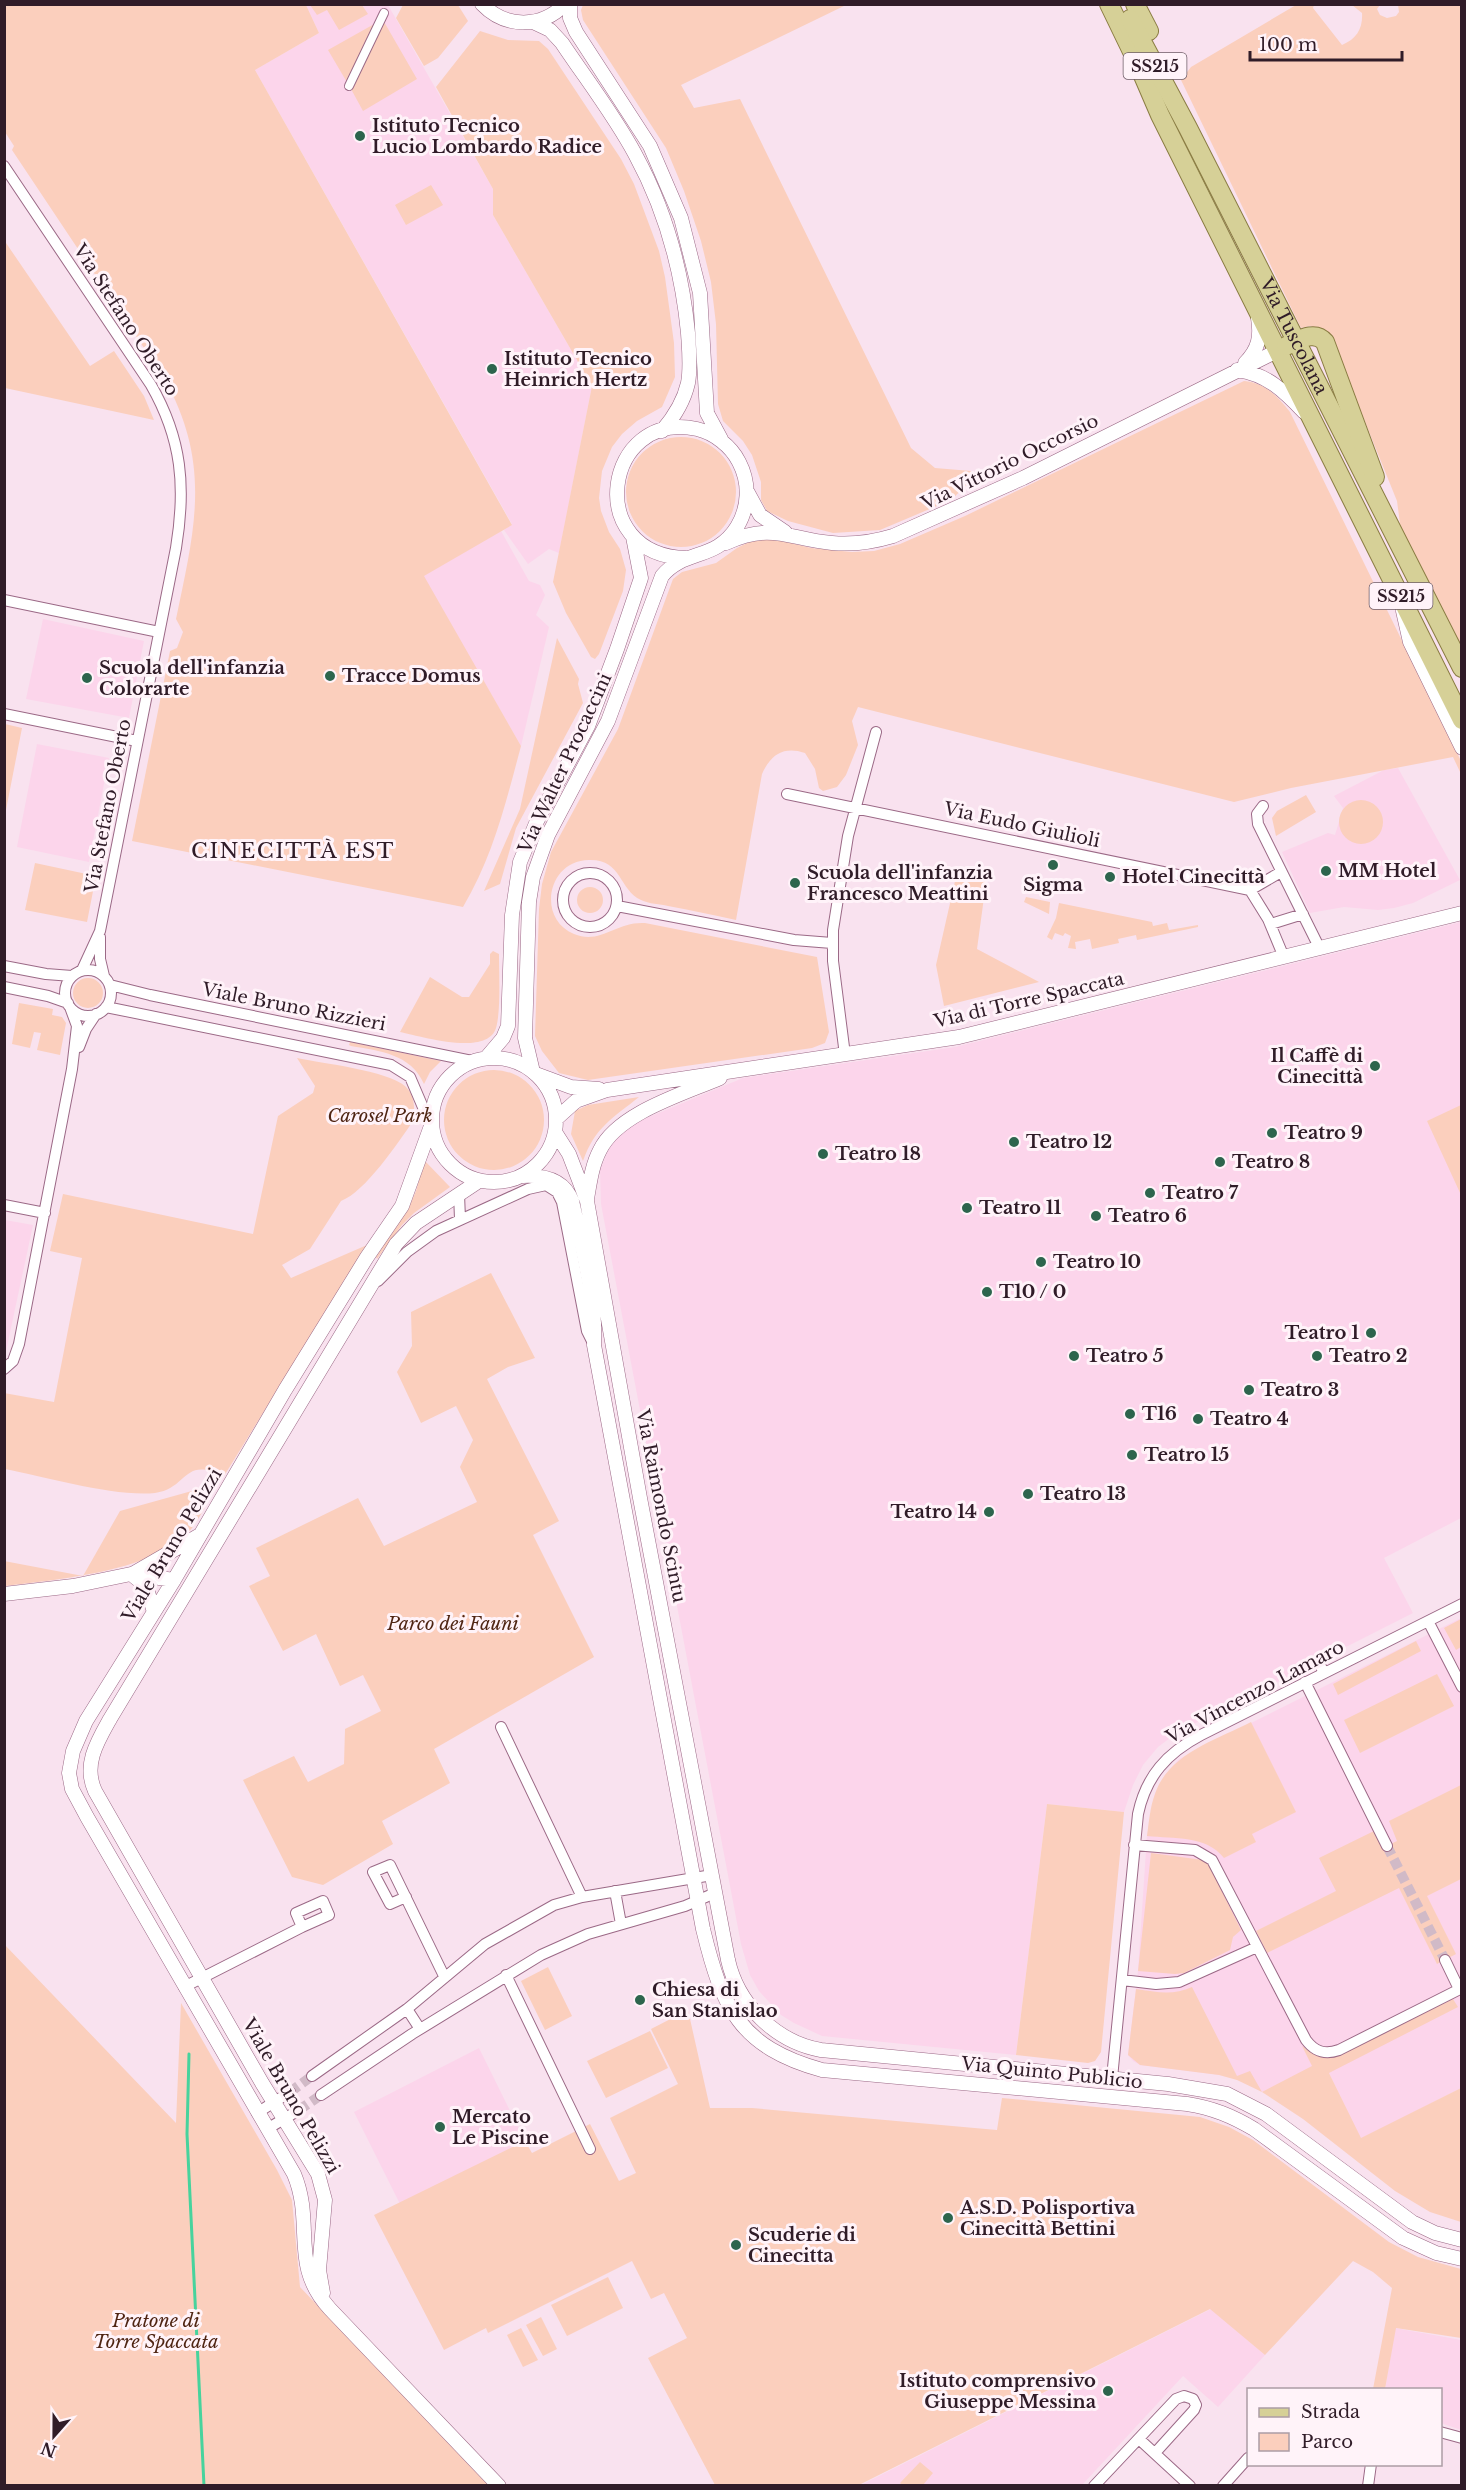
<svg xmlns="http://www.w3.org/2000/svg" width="1466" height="2490" font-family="'Libre Baskerville',serif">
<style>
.built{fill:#fcd5eb}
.green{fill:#fbcfbd}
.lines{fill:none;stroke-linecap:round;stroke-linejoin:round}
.stream{stroke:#47d39d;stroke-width:3}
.minor-tunnel{stroke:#d1bac7;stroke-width:10;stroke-dasharray:10 5;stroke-linecap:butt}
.pedestrian-casing{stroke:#9b6986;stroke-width:10}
.minor-casing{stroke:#9b6986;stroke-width:12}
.tertiary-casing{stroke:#9b6986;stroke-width:15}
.primary-casing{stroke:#8a7c43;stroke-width:20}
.pedestrian{stroke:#fff;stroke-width:8}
.minor{stroke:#fff;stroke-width:10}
.tertiary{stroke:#fff;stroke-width:14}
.primary{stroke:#d6d097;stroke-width:18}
.poi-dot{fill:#2d654d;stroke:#fff3f9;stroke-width:2}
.labels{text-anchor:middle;stroke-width:6;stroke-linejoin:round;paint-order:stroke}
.shield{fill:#fff3f9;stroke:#6e5c67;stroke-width:1.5}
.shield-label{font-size:16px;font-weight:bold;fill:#301c28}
.poi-label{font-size:18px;font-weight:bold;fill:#301c28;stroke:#fff3f9;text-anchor:start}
.street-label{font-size:18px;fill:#301c28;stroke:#fff3f9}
.park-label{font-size:18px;font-style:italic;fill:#4f2513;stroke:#fff3f9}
.quarter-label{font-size:21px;letter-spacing:1.5px;fill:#301c28;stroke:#fff3f9}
</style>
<rect width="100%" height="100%" fill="#f9e2ef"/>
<path class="built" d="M306,5H388L493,189V215L592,386L559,553L549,549L528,564L504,530L512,524L255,70L319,33Z
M501,531L529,581L540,585L545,595L536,615L549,627L521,746L423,576Z
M43,619L144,641L129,718L26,699Z
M37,744L109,758L89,862L17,847Z
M1398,768L1460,880L1413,903L1394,908L1378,910L1344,907L1310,913L1282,852L1328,833L1335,835L1343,808L1334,796L1384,770Z
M1461,922V1518L1384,1558L1413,1613L1178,1732L1158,1747L1143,1765L1133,1785L1124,1812L1047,1804L1016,2055L822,2036L794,2023L781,2015L759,1991L750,1975L741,1944L601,1204L600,1170L612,1142L632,1124L743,1078L955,1047Z
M5,1220L33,1225L5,1356L4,1220Z
M1461,1618V2088L1361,2139L1329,2073L1262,2092L1237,2077L1140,2065L1133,2061L1128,2055L1138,1971L1147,1836L1155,1793L1165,1775L1179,1759Z
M479,2048L525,2141L400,2204L354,2112Z
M1211,2309L1265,2355L1218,2407L1183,2376L1082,2485L859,2486Z
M1395,2328L1461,2340V2430L1441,2423L1440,2390H1385Z"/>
<path class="green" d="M5,4L306,5L319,33L255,70L512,525L424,576L521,746C506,802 493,857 463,907L132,841L170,651L177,648L183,632L176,619C195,528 212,464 164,378L12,150L14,146L5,132Z
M310,5H362L368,14L339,30L327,10L317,15Z
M458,5L468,21L438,58L424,66L396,18L403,5Z
M583,5H846L681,85L694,108L740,99L911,448L935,468L971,471L974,478L951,500L880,530L833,533L788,521L767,511L761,500V482L752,455L743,441L723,421L718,404L716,324L711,282L701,241L684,191L666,148L583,20L581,10Z
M1296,5H1314L1313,8L1342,45C1357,39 1363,28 1362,13L1352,5H1380L1377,9L1380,15L1387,18L1396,16L1399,12L1398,5H1461V647L1401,531L1397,501L1361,412L1323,331L1310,326L1301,328L1181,80L1191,67Z
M383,20L417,79L363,111L351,89Z
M376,23L348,84L328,50Z
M480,31L508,40L539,41L548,49L621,159L634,184L659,251L665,277L674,343L675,377L662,407L637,421L622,434L612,447L602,471L599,498L601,511L609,532L620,549L626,570L623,591L599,654L595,659L591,657L566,613L553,582L592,386L493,215V189L436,87Z
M431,185L443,205L406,225L395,205Z
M4,240L90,366L114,351L144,396L154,420L5,388Z
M1244,381C1265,383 1277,395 1290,412L1461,761V774L1453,757L1291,788L1234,802L858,707L852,721L858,745L846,775L837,787L823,791L819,788L815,769L805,753C784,746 771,754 762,774L736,920C713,915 691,910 668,906C660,904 649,904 641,900C619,890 622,859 589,860C548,860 536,918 574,934C601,945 616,921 645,923L817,957L829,1032L825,1043L812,1048L588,1080L559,1073L542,1051L535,1036L539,909L542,884L551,852L618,729L673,579L682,572L716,563L737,548L757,538L768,537L811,548L852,552L874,551L900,544L965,516Z
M626 492a55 55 0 1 1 110 0a55 55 0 1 1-110 0Z
M557,638L579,679L578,684L583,703L516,828L500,884L484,891L520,809Z
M5,724L22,728L5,815L4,724Z
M1306,795L1316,812L1276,836L1272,818L1277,811Z
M1339 822a22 22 0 1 1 44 0a22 22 0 1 1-44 0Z
M35,863L96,876L87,922L25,910Z
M958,868L973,872L988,868L977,949L1039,982L944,1006L936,965Z
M577 900a13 13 0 1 1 26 0a13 13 0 1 1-26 0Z
M1026,897L1050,902L1049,914L1024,902Z
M1059,903L1152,922L1153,926L1167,923L1169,930L1198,925V927L1137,940L1136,935L1118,939L1119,943L1092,949L1090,939L1075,942L1076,949L1068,948L1071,936L1065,933L1063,936L1055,933L1052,940L1047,937L1056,918Z
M493,951L499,954C499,973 501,1011 496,1028C487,1057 420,1036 400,1032L430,977L462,997H469L490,964V954Z
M73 993a15 15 0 1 1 30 0a15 15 0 1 1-30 0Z
M19,1003L53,1009L52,1015L62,1017L66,1023L60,1055L37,1050L41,1033L34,1032L30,1048L12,1044Z
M350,1042L441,1061L430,1072L424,1084C411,1054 380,1051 351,1046L349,1045Z
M297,1058C321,1063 388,1071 405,1086C415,1095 415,1108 413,1121C398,1143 365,1192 341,1201L310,1249L282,1265L291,1278L367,1245L224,1476C182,1456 189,1488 155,1493C114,1497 47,1477 5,1469L4,1393L54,1402L82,1258L50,1251L63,1194L253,1234L278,1116L313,1093L315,1086Z
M444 1120a50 50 0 1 1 100 0a50 50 0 1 1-100 0Z
M639,1097C613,1118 595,1127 583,1161L571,1134L575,1111L588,1105Z
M1461,1105V1195L1427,1121Z
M424,1160L450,1187L414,1213L402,1225L377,1259L376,1257L408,1209L416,1191Z
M491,1273L535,1358L508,1367L487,1379L559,1521L533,1535L594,1657L434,1749L450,1783L382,1821L393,1844L323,1885L292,1877L243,1780L294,1756L308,1782L344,1764L345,1729L381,1711L363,1675L340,1686L316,1634L283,1651L249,1586L270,1576L256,1548L358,1498L384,1546L477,1502L460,1467L473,1440L456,1406L421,1423L397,1372L412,1346L411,1312Z
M217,1484C209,1498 202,1515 192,1528C160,1571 54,1580 5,1586L4,1561L83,1576L120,1511Z
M1461,1619V1647L1456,1650L1444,1628Z
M1416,1641L1421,1651L1338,1695L1333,1684Z
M1437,1674L1454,1706L1360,1753L1344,1720Z
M1251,1722L1296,1812L1252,1834L1256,1842L1224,1858C1206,1835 1174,1839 1147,1836C1149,1822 1150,1807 1155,1794C1168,1754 1216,1740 1251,1722Z
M1461,1785V1879L1427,1896L1456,1954L1437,1964L1399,1888L1267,1953L1256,1931L1336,1891L1319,1858L1374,1831L1382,1848L1397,1841L1389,1821Z
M1047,1804L1124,1812L1101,2052L1095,2061L1088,2063L1016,2055Z
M1151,1853L1203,1860L1209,1865L1241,1930L1233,1937L1230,1950L1184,1973L1175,1974L1138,1971Z
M4,1944L176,2123L181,2003L277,2170L292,2200L300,2287L488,2485H5Z
M548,1967L572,2016L545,2030L521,1981Z
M1192,1987L1237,2076L1250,2071L1262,2092L1312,2066L1302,2046L1314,2054L1334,2057L1453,1999L1458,2007L1329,2073L1361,2138L1461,2088V2222L1430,2212L1395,2191L1303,2119L1262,2092L1237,2080L1219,2075L1140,2065L1128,2055L1136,1989C1156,1992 1173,1996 1192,1987Z
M688,2010L710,2108H752L997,2130L1002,2098L1200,2117L1229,2127L1253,2140L1389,2242L1418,2257L1461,2269V2338L1396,2328L1385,2389H1373L1392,2288L1373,2272L1353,2261L1265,2355L1210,2309L859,2485H715L648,2358L687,2338L664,2293L651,2299L632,2261L488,2333L486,2328L444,2350L374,2215L525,2141L532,2153L590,2124L619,2181L636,2173L610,2118L678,2084L651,2029Z
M650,2031L668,2068L606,2098L587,2061Z
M608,2277L623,2308L567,2336L551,2305Z
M541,2317L557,2349L543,2356L526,2325Z
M521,2328L538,2360L523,2367L507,2335Z
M920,2462L933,2473L923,2485H902L900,2483Z"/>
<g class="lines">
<path class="stream" d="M189,2054L187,2134L204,2486"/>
<path class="minor-tunnel" d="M1387,1846L1445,1960
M290,2092L312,2076
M299,2110L321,2095"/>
<g class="pedestrian-casing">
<path id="pedestrian" d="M349,86L384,13"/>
</g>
<g class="minor-casing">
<path id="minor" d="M4,166L151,385C182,439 186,487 176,548L100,931L82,970
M4,600L159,632
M4,714L137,741
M787,794L1250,890
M1263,806L1257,814L1258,824L1319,947
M563 900a27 27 0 1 1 54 0a27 27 0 1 1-54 0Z
M1250,890L1268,919L1283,955
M1250,890L1281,872
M617,906L794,940L832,943
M1271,924L1303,914
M100,937V959L104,976
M4,966L46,974L72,976
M65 993a23 23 0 1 1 46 0a23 23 0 1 1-46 0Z
M110,985L150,995L472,1061
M4,987L48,996L68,1003
M106,1007L391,1065L410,1077L431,1126
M79,1047L86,1029L96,1014
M845,1055L833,961V930L848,836L876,732
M459,1194L460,1219
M4,1205L45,1213
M378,1281L407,1252L436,1231L528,1189L546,1185L557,1192L562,1202L587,1331L594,1345
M4,1369L13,1361L19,1344L72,1069L77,1026L70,1007
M1428,1621L1462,1687
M1318,1661L1324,1673
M1305,1682L1387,1846
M501,1727L582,1897
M1134,1845L1195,1850L1212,1860L1306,2040C1315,2052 1325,2055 1339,2050L1462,1988
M615,1891L621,1924
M406,1897L390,1904L373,1872L390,1865L444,1976
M323,1901L329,1915L302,1927L296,1913Z
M1445,1960L1459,1989
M506,1975L590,2149
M1122,1980L1156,1984L1179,1982L1257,1947
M184,1987L302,1927
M407,2009L420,2029
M312,2076L407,2009L485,1944L554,1905L582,1897L712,1875
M1112,2078L1138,1814C1146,1776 1167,1753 1201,1735L1462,1604
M321,2095L412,2034L541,1955L588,1934L685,1906L715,1893
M257,2113L290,2092
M267,2129L299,2110
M1440,2432L1462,2438
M1139,2439L1190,2486
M1094,2486L1176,2399L1184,2396L1193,2399L1196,2405L1194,2410L1155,2453
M1223,2486L1248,2458
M1368,2486L1371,2464"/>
</g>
<g class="tertiary-casing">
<path id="tertiary" d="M482,4C506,29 542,28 565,4
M570,4V18L576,32L650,146L681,218L700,293L707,413L721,439
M533,22L550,30L562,43C586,79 614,115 635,154C665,209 682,270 688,333C689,349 691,367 688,383C684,401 674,417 662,431
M1245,363C1259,349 1261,336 1258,318
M1237,370C1267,374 1284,391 1304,412
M747,491L760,515L785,532
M726,543C773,522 788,539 832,543C853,545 873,542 893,536L1023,478L1279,350
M1403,611L1410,642L1462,748
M432 1120a62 62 0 1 1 124 0a62 62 0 1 1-124 0Z
M486,1058L503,1038L508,1026L512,915L520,862L537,821L588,726L617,649L641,578L633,537
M533,1072L525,1038L529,902L533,877L548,835L608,721L662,576C684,549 716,561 737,527C749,507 750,483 739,462C731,446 714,433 697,429C604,409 582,555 686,558
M536,1074L571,1087L599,1089
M556,1119L576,1101L607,1090L959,1037L1462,913
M431,1126L402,1206L367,1257L285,1390L174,1580L86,1721L73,1751L69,1773L72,1789L87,1817L294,2174C315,2224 289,2265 330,2309L499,2486
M555,1132L569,1154L587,1201L640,1498L728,1960C738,2005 776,2042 821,2050L1168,2084L1227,2094L1266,2114L1412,2222L1435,2233L1462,2240
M523,1176C544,1175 564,1179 572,1201C581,1241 597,1305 594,1345L703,1929C722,2007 739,2047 822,2070L1187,2104C1213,2108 1232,2116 1254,2129L1403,2238L1436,2253L1462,2259
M587,1199C590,1182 592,1165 600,1150C618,1113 683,1094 720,1078
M134,1573L198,1536
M131,1574L146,1586L154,1612
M4,1594L73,1586L131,1574L174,1580
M323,2293L319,2270L325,2200L318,2174L262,2083L95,1791C83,1765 97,1742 110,1719L396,1244L416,1223L479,1181"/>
</g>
<g class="primary-casing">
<g id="primary">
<path d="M1109,4L1138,64L1160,115L1462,720"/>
<path d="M1135,4L1149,31"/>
<path id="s1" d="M1130,19L1188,128L1462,668"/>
<path d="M1286,346C1298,341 1314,329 1325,342L1375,477"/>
</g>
</g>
<use href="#pedestrian" class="pedestrian"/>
<use href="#minor" class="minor"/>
<use href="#tertiary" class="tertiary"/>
<use href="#primary" class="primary"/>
</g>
<g class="poi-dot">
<circle cx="360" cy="136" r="6"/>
<circle cx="492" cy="369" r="6"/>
<circle cx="330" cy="676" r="6"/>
<circle cx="87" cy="678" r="6"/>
<circle cx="1053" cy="865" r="6"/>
<circle cx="1326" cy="871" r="6"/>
<circle cx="1110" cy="877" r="6"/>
<circle cx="795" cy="883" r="6"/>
<circle cx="1375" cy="1066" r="6"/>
<circle cx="1272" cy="1133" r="6"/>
<circle cx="1014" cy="1142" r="6"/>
<circle cx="823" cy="1154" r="6"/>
<circle cx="1220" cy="1162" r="6"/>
<circle cx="1150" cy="1193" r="6"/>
<circle cx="967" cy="1208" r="6"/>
<circle cx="1096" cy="1216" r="6"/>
<circle cx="1041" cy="1262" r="6"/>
<circle cx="987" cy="1292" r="6"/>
<circle cx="1371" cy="1333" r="6"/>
<circle cx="1074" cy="1356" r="6"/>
<circle cx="1317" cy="1356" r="6"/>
<circle cx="1249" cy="1390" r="6"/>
<circle cx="1130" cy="1414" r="6"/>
<circle cx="1198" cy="1419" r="6"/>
<circle cx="1132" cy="1455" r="6"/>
<circle cx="1028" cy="1494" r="6"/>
<circle cx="989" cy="1512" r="6"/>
<circle cx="640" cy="2000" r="6"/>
<circle cx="440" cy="2127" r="6"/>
<circle cx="948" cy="2218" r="6"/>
<circle cx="736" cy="2245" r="6"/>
<circle cx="1108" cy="2391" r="6"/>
</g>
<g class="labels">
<g class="shield">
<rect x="1123.5" y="53" width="63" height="26" rx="4.5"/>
<rect x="1369.5" y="583" width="63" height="26" rx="4.5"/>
</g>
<g class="shield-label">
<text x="1155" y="72">SS215</text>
<text x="1401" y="602">SS215</text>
</g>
<g class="poi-label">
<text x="372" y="132">Istituto Tecnico<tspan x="372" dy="21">Lucio Lombardo Radice</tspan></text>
<text x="504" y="365">Istituto Tecnico<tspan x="504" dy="21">Heinrich Hertz</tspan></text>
<text x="99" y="674">Scuola dell'infanzia<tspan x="99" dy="21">Colorarte</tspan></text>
<text x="342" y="682">Tracce Domus</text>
<text x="1338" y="877">MM Hotel</text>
<text x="807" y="879">Scuola dell'infanzia<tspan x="807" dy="21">Francesco Meattini</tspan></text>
<text x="1122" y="883">Hotel Cinecittà</text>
<text x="1053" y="891" text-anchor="middle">Sigma</text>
<text x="1363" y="1062" text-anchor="end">Il Caffè di<tspan x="1363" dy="21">Cinecittà</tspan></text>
<text x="1284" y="1139">Teatro 9</text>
<text x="1026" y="1148">Teatro 12</text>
<text x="835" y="1160">Teatro 18</text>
<text x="1232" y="1168">Teatro 8</text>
<text x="1162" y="1199">Teatro 7</text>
<text x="979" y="1214">Teatro 11</text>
<text x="1108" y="1222">Teatro 6</text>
<text x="1053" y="1268">Teatro 10</text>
<text x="999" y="1298">T10 / 0</text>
<text x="1359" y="1339" text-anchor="end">Teatro 1</text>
<text x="1086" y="1362">Teatro 5</text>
<text x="1329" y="1362">Teatro 2</text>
<text x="1261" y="1396">Teatro 3</text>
<text x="1142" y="1420">T16</text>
<text x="1210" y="1425">Teatro 4</text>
<text x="1144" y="1461">Teatro 15</text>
<text x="1040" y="1500">Teatro 13</text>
<text x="977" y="1518" text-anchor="end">Teatro 14</text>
<text x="652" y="1996">Chiesa di<tspan x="652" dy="21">San Stanislao</tspan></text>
<text x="452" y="2123">Mercato<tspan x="452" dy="21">Le Piscine</tspan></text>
<text x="960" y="2214">A.S.D. Polisportiva<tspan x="960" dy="21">Cinecittà Bettini</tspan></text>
<text x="748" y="2241">Scuderie di<tspan x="748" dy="21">Cinecitta</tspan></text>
<text x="1096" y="2387" text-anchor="end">Istituto comprensivo<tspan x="1096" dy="21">Giuseppe Messina</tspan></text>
</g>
<g class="street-label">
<text transform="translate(126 320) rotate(57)" y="6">Via Stefano Oberto</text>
<text dy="6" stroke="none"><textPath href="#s1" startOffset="357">Via Tuscolana</textPath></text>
<text transform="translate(1010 462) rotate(-26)" y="6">Via Vittorio Occorsio</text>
<text transform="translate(565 763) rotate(-65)" y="6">Via Walter Procaccini</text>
<text transform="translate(108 806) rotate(-79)" y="6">Via Stefano Oberto</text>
<text transform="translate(1022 825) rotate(12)" y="6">Via Eudo Giulioli</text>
<text transform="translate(1029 1000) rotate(-13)" y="6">Via di Torre Spaccata</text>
<text transform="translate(294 1007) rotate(11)" y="6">Viale Bruno Rizzieri</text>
<text transform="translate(661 1506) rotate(79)" y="6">Via Raimondo Scintu</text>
<text transform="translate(172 1545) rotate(-59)" y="6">Viale Bruno Pelizzi</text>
<text transform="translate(1255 1692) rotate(-28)" y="6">Via Vincenzo Lamaro</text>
<text transform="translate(1052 2073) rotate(6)" y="6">Via Quinto Publicio</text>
<text transform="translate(291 2096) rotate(60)" y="6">Viale Bruno Pelizzi</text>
</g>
<g class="park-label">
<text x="380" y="1122">Carosel Park</text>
<text x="453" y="1630">Parco dei Fauni</text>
<text x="156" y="2327">Pratone di<tspan x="156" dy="21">Torre Spaccata</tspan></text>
</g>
<g class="quarter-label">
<text x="293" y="858">CINECITTÀ EST</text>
</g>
</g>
<rect width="1466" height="2490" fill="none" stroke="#301c28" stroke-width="12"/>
<rect x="1247" y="2388" width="195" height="78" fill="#fff3f9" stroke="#ac9da5" stroke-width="1.5"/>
<rect x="1259" y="2408" width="30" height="9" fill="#d6d097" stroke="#ac9da5" stroke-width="1.5"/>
<text x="1301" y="2418" font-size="18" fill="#301c28">Strada</text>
<rect x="1259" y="2433" width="30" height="18" fill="#fbcfbd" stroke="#ac9da5" stroke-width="1.5"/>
<text x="1301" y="2448" font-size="18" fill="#301c28">Parco</text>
<g transform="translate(54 2436) rotate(201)" stroke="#fff3f9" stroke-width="4.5" paint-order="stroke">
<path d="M0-4.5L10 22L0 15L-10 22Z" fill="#301c28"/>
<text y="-9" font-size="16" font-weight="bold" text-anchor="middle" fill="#301c28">N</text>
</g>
<path d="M1250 51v9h152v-9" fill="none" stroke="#301c28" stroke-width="3"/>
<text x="1259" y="51" font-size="18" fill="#301c28" stroke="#fff3f9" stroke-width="4.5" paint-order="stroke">100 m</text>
</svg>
